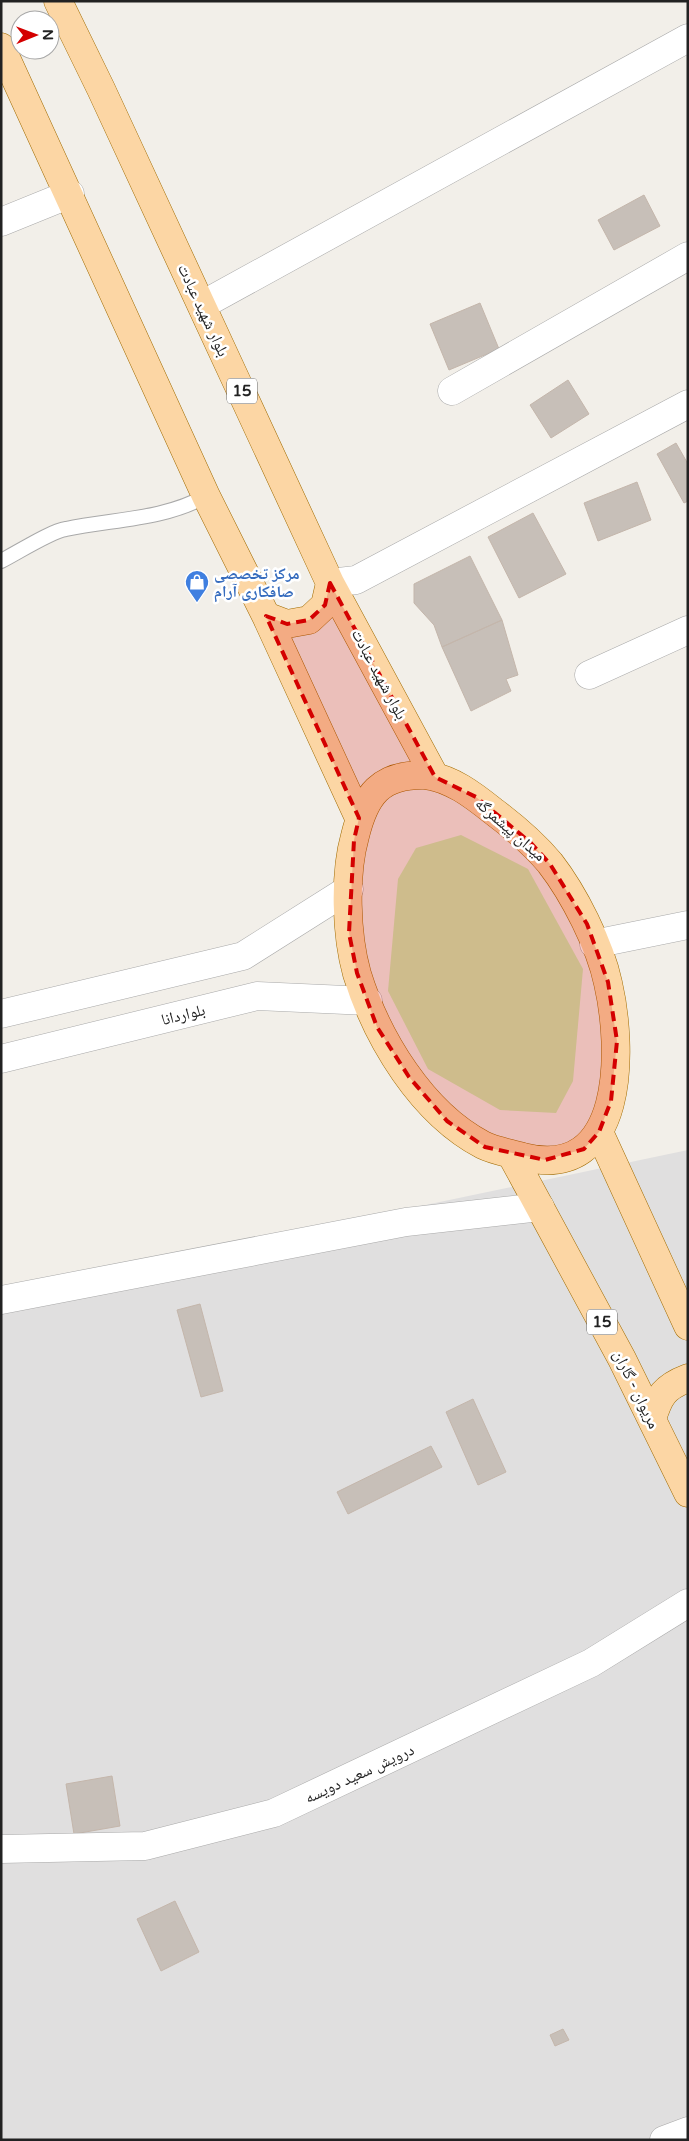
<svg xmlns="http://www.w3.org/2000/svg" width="689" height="2141" font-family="'Varela Round','Noto Naskh Arabic',sans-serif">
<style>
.residential{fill:#e0dfdf}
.grass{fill:#cdebb0}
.building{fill:#c7bfb8;stroke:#c4b6ab}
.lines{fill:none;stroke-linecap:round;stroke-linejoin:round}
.lane-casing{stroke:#a9a9a9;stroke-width:16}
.street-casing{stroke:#a9a9a9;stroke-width:29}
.primary-casing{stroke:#a06b00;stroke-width:29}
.lane{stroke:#fff;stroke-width:14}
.street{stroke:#fff;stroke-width:28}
.primary{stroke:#fcd6a4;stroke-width:28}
.marked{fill:#d40000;fill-opacity:0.2;stroke:#d40000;stroke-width:4;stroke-dasharray:10 6;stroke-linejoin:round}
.labels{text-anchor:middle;stroke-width:5;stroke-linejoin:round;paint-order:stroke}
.shield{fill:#fff;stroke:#646464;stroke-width:1}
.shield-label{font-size:15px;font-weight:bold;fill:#222}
.street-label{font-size:16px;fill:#222;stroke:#fff}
.shop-label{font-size:16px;font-weight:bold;fill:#366cbe;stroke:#fff;text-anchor:start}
</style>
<rect width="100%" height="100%" fill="#f2efe9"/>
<path class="residential" d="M688,1150V2140H1V1294Z"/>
<path class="grass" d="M461,835L528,869L583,969L573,1081L556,1113L500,1110L428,1069L388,991L398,879L416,848Z"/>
<path class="building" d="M644,195L660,226L614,250L598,220Z
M480,303L499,349L449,370L430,324Z
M568,380L589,414L551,438L530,405Z
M676,443L688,464V501L684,503L657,454Z
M637,482L651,520L598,541L584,503Z
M533,513L566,574L519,598L488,537Z
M470,556L502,620L442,647L434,625L414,603V584Z
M502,620L518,675L506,679L511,691L471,711L442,647Z
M200,1304L223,1391L201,1397L177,1310Z
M473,1399L506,1472L478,1485L446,1412Z
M431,1446L442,1467L348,1514L337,1492Z
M112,1776L120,1826L74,1834L66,1784Z
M175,1901L199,1952L161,1971L137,1919Z
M563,2029L569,2040L555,2046L550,2035Z"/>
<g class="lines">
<g class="lane-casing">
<path id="lane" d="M1,561C17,553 51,531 66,529C113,519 163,520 206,496"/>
</g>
<g class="street-casing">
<path id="street" d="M1,222L70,194
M202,305L688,38
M452,391L688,256
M330,583L356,580L688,404
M589,675L688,630
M594,944L688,925
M1,1014L243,956L349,889
M1,1059L257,996L368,1001
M1,1300L406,1222L540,1207
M1,1849L145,1846L274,1813L591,1663L688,1603
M664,2140L688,2131"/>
</g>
<g class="primary-casing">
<path id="primary" d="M58,1L101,89L330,583L435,777
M1,47L206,496L266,616L359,818
M266,616L287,624L309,620L325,605L330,583
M425,775C451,778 473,795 493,811C513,826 534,844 550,863C574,894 600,945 608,983C623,1048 626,1183 523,1157C510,1153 495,1151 483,1145C422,1113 377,1039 357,974C346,935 344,875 355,836C365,795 380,774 425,775Z
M599,1132L688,1326
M511,1154L622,1359L688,1493
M652,1419C659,1396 664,1387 688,1378"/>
</g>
<use href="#lane" class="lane"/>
<use href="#street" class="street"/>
<use href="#primary" class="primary"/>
</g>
<path class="marked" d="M330,583L435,777L476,797L531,843L550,864L587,924L608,982L617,1041L611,1101L599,1132L584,1149L545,1160L485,1147L447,1121L409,1077L377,1027L357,973L349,933L354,840L359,818L266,616L287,624L309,620L325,605Z"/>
<defs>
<g id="shop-pin" transform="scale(1.25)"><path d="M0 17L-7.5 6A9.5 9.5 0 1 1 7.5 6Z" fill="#3f7fe0" stroke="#fff"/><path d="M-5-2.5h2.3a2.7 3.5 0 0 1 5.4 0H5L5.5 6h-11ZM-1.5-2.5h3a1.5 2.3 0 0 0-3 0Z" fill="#fff"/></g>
</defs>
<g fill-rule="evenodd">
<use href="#shop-pin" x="197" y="582"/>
</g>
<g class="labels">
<g class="shield">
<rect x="227" y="378.5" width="30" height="25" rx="4"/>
<rect x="587" y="1309.5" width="30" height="25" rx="4"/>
</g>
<g class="shield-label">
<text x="242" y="396">15</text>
<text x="602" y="1327">15</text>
</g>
<g class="street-label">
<text transform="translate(204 310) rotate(65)" y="6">بلوار شهید عبادت</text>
<text transform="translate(380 674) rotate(62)" y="6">بلوار شهید عبادت</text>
<text transform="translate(511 829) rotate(41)" y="6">میدان پیشمرگه</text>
<text transform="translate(183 1014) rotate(-14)" y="6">بلواردانا</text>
<text transform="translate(637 1389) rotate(64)" y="6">مریوان - گاران</text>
<text transform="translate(359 1773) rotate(-25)" y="6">درویش سعید دویسه</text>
</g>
<g class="shop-label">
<text x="214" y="579">مرکز تخصصی<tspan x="214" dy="18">صافکاری آرام</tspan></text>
</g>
</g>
<rect width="689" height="2141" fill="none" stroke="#222222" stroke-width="5"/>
<g transform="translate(35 35) rotate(89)"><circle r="24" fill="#ffffff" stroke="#a7a7a7"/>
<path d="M0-4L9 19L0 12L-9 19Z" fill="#d40000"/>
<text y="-8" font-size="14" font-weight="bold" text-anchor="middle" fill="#222222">N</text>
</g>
</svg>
